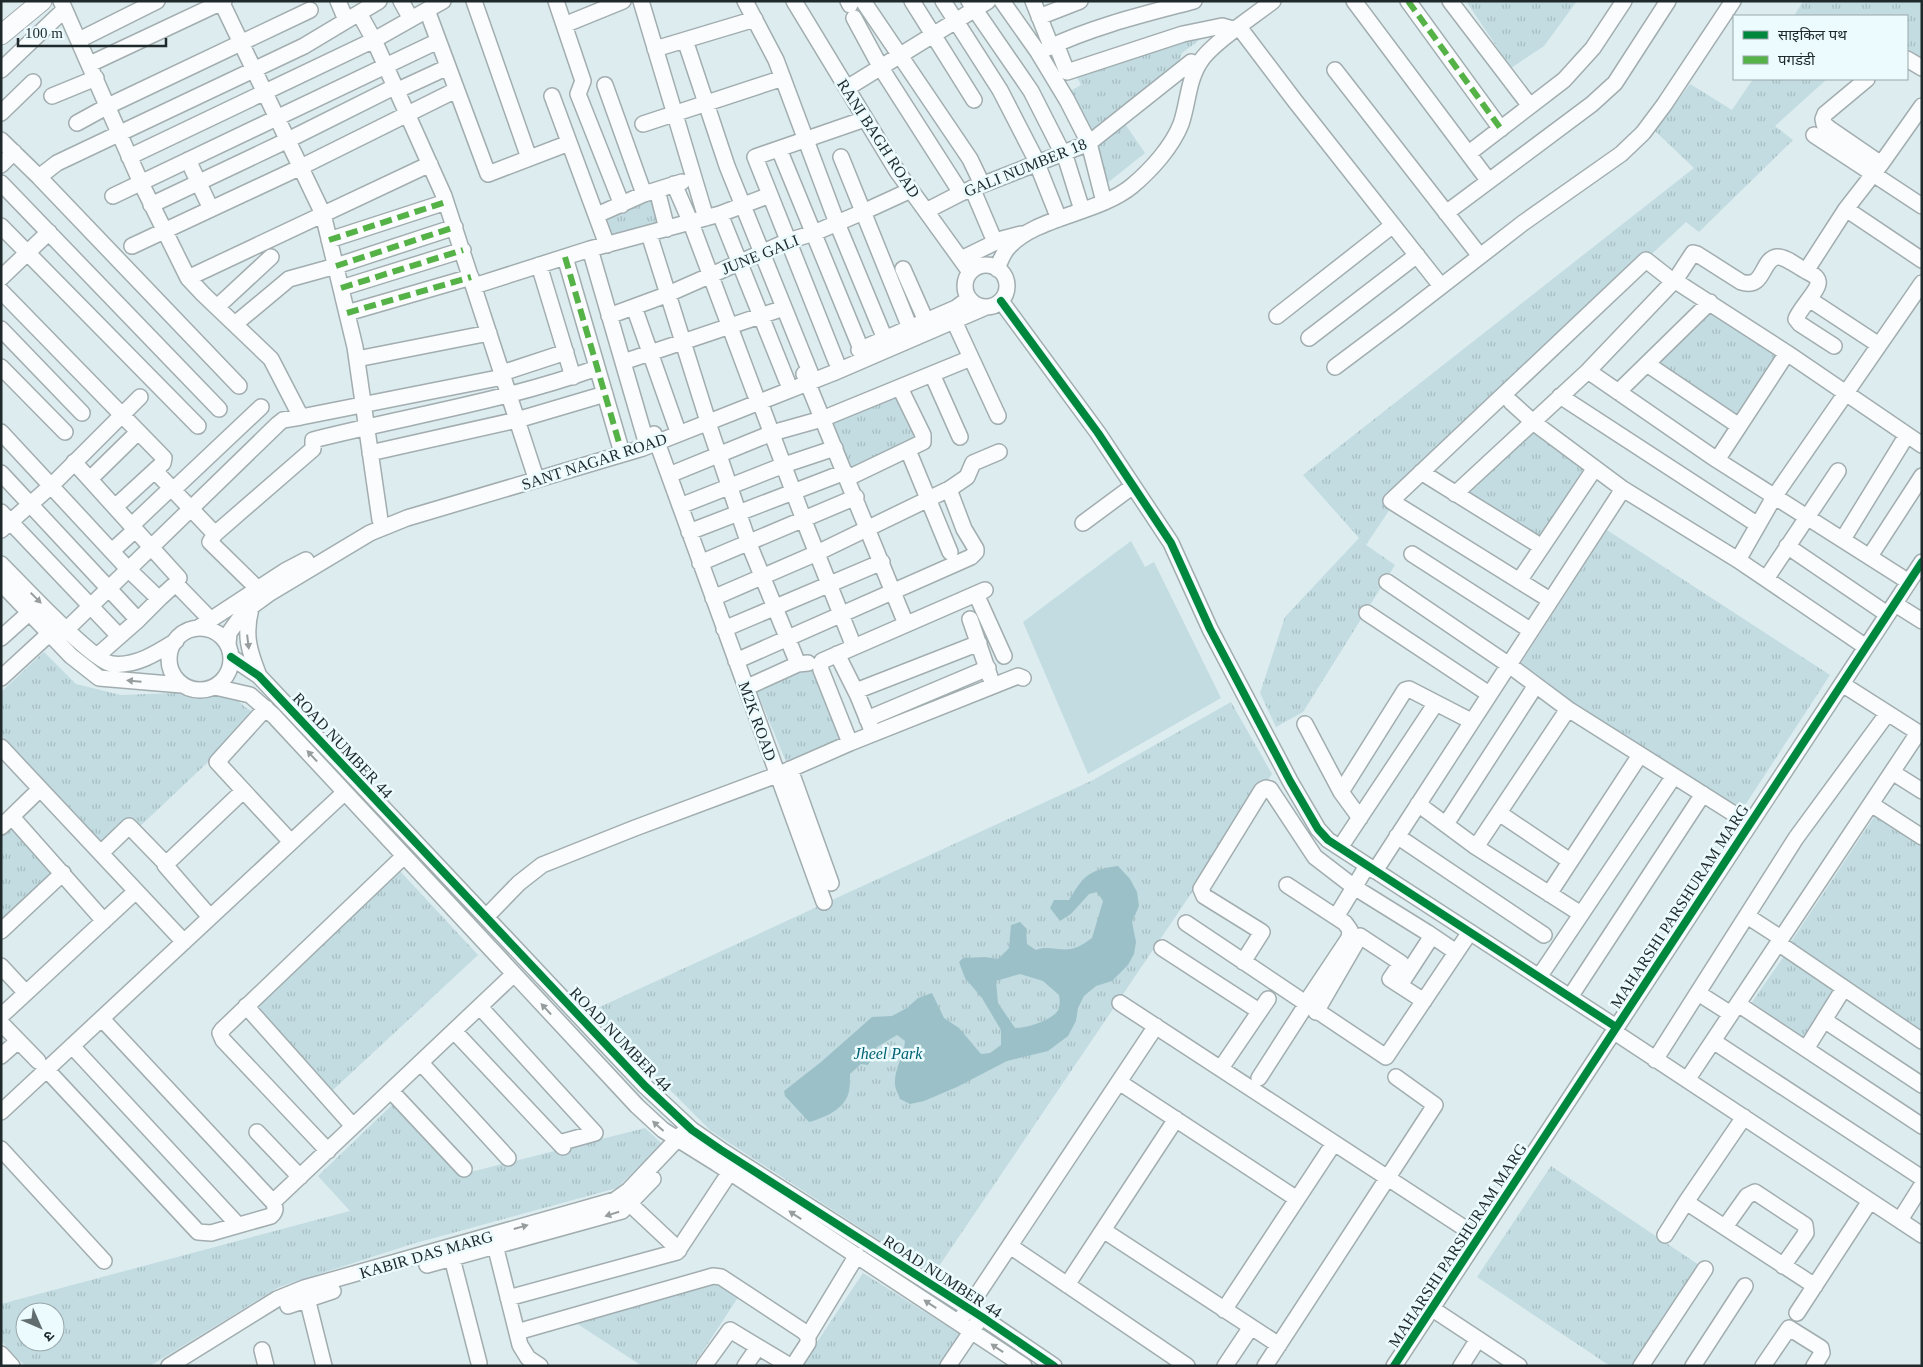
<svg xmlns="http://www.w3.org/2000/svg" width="1923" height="1367" font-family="'Times New Roman','Noto Sans Devanagari',serif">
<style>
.park{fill:url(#park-tufts);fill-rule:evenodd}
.pitch{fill:#c2dce1}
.water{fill:#9cc0c8;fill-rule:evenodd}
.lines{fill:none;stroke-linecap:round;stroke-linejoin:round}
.minor-casing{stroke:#a2adb0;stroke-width:18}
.major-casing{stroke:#a2adb0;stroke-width:21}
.minor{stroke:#fafcfd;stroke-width:15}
.major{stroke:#fafcfd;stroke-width:19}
.quiet{stroke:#55b246;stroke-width:6;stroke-dasharray:12 6;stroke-linecap:butt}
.cycleway-casing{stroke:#ebfbfe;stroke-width:11}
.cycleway{stroke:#00873e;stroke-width:8}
.oneway{fill:#979d9e}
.labels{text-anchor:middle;stroke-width:5;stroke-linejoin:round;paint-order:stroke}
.street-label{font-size:16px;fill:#1f282b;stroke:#ebfbfe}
.park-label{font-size:16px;font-style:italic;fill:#006272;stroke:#ebfbfe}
</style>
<defs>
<pattern id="park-tufts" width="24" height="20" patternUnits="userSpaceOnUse" patternTransform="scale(1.25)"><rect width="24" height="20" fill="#c2dce1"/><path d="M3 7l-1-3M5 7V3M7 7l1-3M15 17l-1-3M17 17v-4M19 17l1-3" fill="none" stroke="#a6bdc1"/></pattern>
</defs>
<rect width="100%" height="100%" fill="#ddecef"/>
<path class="park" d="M1466,1H1577L1544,46L1511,68Z
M1803,1H1922V58L1907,48V16H1794Z
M1214,29L1182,53L1173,77L1121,118L1145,153L1101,188L1067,93L1081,85L1073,70Z
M1753,79H1827L1775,126L1793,140L1699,232L1686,222L1384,504L1390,509L1366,545L1395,565L1303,712L1276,727L1260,693L1285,617L1359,538L1303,475L1694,168L1655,131L1690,84L1732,110Z
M656,192L664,228L609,244L600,215Z
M1711,308L1779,353L1737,417L1654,363Z
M898,392L920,440L849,472L828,423Z
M1533,432L1591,471L1543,543L1466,495Z
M1607,530L1830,675L1740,813L1518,668Z
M44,652L76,684L121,695L227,691L245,707L258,715L136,830L106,846L1,735V692Z
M811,663L843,741L787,764L755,687Z
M1231,702L1272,774L933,1275L711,1131L591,1011L1093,780Z
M1876,814L1922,844V1028L1920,1031L1789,945Z
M15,823L60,872L1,925V836Z
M400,871L478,955L333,1090L255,1007Z
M1784,956L1836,992L1804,1039L1752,1002Z
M394,1103L463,1174L645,1128L662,1144L617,1188L412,1244L279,1287L150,1366H25L1,1341V1304L350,1211L318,1176ZM25,1312H55V1342H25Z
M1551,1166L1705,1269L1640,1366H1610L1477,1277Z
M863,1273L960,1334L939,1366H801Z
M717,1282L739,1296L693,1366H642L576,1323Z"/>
<path class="pitch" d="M1131,541L1145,567L1154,562L1221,698L1088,774L1023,622Z"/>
<path class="water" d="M1118,866L1130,879L1137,892L1139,906L1132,922L1136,942L1134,954L1128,965L1112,981L1096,986L1084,996L1078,1008L1076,1021L1068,1036L1048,1051L1007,1061L957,1087L924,1101L910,1104L900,1099C899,1095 895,1089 895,1084C894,1069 904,1056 905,1041L897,1035L877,1047L868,1065L861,1064L850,1074C850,1079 850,1085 849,1091C846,1108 825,1118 809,1122L785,1096L784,1091L821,1062L872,1017L892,1016L907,1008L918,998L932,993L944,1018L959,1028L981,1054L990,1053L1001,1045V1030L982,998L965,978L959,962L963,958L985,957L998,959L1009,948L1011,925L1020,922L1026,928L1027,944L1036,950C1047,945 1059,951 1070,949C1078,948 1085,943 1092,938L1103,901L1097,892L1089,894L1071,914L1060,921L1050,908L1054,900H1069C1084,875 1089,870 1118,866ZM1020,974L1043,981L1059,995C1060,1001 1061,1008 1056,1013C1047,1022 1026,1028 1015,1028L998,1003L996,981Z"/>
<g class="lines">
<g class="minor-casing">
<path id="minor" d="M61,1L141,183L188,278L203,294L271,359L301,417L503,377
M221,1L323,214L355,347L380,520
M338,1L346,20
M401,1L411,19
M474,1L529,158
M556,1L583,81L578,94L622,205
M641,1L706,218
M745,1L776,60L837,223L885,339
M794,1L897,171L970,272
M848,1L850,5
M863,1L970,159L982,184
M912,1L974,100
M943,1L1000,90L1034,156L1059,219
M969,1L1031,91L1067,162L1082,210
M1002,1L1038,52L1067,100L1089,143L1104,202
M1033,1L1051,46
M1354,1L1488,180
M1408,1L1501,129
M1450,1L1530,106
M427,10L488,174L569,143
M359,13L374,40L444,196L534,472
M1039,17L1080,1
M854,18L881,68L961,193
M564,25L623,1
M1239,27L1295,101L1441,286
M79,40L157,1
M685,40L727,166L810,372
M1056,44L1067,72L1183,34L1222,26L1236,30
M1048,48C1094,26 1145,14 1194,1
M655,49L755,19
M1907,59L1922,68
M90,64L224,1
M1,70L64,10
M1335,70L1480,256
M1867,79L1825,114L1823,119L1824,124L1830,129L1881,164
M605,85L644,194
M847,88L988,1
M396,91L448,67
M52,96L96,78
M552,96L607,245
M1,113L33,82
M77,123L108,106L310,10
M643,124L783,78
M1814,135L1922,206
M1,140L39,177L239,386
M779,149L861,349
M1469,153L1564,80L1593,48L1624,1
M129,157L374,40L443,1
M841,157L910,328
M188,160L211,209
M1,165L14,152
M39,177L57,163L304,46L379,1
M1,183L219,409
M674,184L691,223L755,394
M972,188L995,242
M657,190L667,229
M113,196L438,41
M151,205L288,140L394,87
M1846,209L1922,260
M926,211L961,193L1089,143L1191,62
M1446,213L1592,104L1615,83L1668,1
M720,214L787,381
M597,215L644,194L682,182
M1,226L198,426
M649,234L706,415
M329,240L446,202
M132,246L301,167L456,90
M590,249L645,438
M565,257L620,446
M961,259L1002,239L1021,234
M539,265L573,377
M965 286a21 21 0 1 1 42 0a21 21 0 1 1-42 0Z
M903,269L926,321
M997,269C1000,262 1002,255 1007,249C1033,217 1098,214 1132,186C1151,170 1172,147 1181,124C1188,104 1188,80 1200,62C1211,44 1254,16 1273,1
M1806,271C1810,273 1817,276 1818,281C1821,288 1799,309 1796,319L1800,324L1834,346
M1,278L49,232
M188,278L430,164
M474,286L590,249L720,214L770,195
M341,288L463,250
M1,291L164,458L163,463L115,507
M1809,299L1879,345
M1001,301L1098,433L1171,543L1210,629L1290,781L1318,829L1328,840L1616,1027
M217,307L271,257
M634,307L676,426
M347,313L471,277
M609,316L666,295L788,241L814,233L863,212L911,190
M1277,316L1393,225
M954,321L998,416
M235,324L289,279L336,266L455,227
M1,329L82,413
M1309,338L1417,255
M859,350L956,308L968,299
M357,359L489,333
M836,361L755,157L865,119
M623,362L784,308
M1647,364L1739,426
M1,367L65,432
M1335,367L1399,319L1523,223L1621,154L1643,133L1664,105L1733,1
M1588,371L1717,460L1909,582
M502,373L566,352
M804,374L906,624
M932,374L960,437
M1618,392L1710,302
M1560,396L1758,525
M760,402L808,531L854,647
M1511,402L1533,422L1623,489L1738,560L1866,647
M708,423L749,544L798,664
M1,432L129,570L156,596L161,597L173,586L177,585L211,620
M654,434L824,902
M908,450L950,552
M370,453L517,420L605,394
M1717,460L1787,353
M74,462L179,578
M155,471L215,534
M1421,472L1542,547
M1,473L138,620
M669,475L772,433L822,419L971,358
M848,478L923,442V435L900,388
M90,479L138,432
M173,490L261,407
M948,490L967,477L973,463L999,452
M1455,494L1588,371L1671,284L1677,282L1787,353L1922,445
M680,506L784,465L835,448
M1,512L119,636
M1083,523L1133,486
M131,526L171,488
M1,530L51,486L140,397
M689,532L845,472
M1843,539L1907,435
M1787,546L1887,614
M112,551L135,530
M1412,554L1530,630
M1870,556L1922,476
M1738,560L1774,497L1922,283
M700,563L856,497
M1,564C19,582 92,661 112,664C135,667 157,653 176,641
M1766,579L1838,471
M1519,581L1595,468
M1387,582L1509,665L1568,709L1750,824
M1,583L71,656L99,678L182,685
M258,589L210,542L215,534L313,449V440C408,416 505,401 597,368
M976,594L1004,656
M713,598L817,553L947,490L950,492L964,529L976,549V552L971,557L736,661
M1550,600L1391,501L1646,260L1674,282L1693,253L1697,254L1741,282C1765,290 1761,259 1777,257C1785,256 1798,267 1806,271L1846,209L1881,164L1922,106
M1895,604L1922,621
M251,608C244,635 249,651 259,676
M1367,613L1489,694
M970,619L990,677
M198,628L285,571L306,560
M169 659a31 31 0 1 1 62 0a31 31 0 1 1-62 0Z
M67,629L278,424L283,420L301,417
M724,629L882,562
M1,638L30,612
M228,645L229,633L244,612L270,593L370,533L407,518L643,448L833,373L986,307
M837,654L858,696L871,728
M97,656L138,620L160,598
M231,657L259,676L645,1086L692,1130L721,1150L982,1317L1054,1366
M1,678L50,633
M754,684L798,664L808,663
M1842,684L1922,735
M215,687L250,695L274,716L637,1106L663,1130L716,1163L1024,1366
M856,691L979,643
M266,708L217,762L291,842
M867,719L988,668
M1305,724L1341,792L1360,818
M850,743L821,670L820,665L822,661L985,590
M1,747L184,942
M790,769L831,883
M1892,772L1922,791
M1341,792L1405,690L1409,689L1471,721
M1418,804L1476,847L1581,914
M1871,804L1922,837
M1499,813L1570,861
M12,817L104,921
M1446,824L1536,685
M1,827L40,789
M1397,836L1544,935
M1345,840L1436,703
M1476,847L1568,709
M101,853L129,826L165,863
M1375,871L1623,489
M1287,885L1345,923L1350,930L1349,938L1309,998
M1549,894L1640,755
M1747,916L1781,938
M210,917L165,865L243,791
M486,917L519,883L542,865L635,828L777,775L850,743L1018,676L1023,678
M1336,917L1367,866
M1186,923L1386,1057L1470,932
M1,931L63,873
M1428,933L1456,952
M1778,943L1922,1041
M1162,948L1259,1011
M1243,962L1262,932L1204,896L1201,889L1262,790L1266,788L1270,789L1315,857L1354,887L1428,933L1430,937L1428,942L1400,985
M1,966L26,993L136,891
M1539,977L1674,776
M1698,993L1731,1014
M1570,997L1703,794
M1120,1003L1478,1237
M1738,1004L1922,1126
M246,1006L353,1126
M480,1007L595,1133L559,1143
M1316,1012L1360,936L1401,963L1390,979L1424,1001
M1,1016L26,993
M1824,1020L1922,1085
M1,1023L38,1061
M454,1031L563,1147
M1613,1031L1922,1235
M1713,1041L1922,1178
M72,1046L238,1225
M1806,1049L1844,988
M1,1056L18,1041
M1655,1060L1796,838L1887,714
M421,1063L508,1158
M1221,1068L1268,999
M47,1070L198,1232L211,1233L271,1216C276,1211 276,1208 273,1202L102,1019
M1259,1078L1306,1005
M1687,1080L1918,733
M1119,1082L1297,1199
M391,1091L464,1169
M1,1112L345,792
M1744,1117L1686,1202L1815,1286
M257,1132L300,1177
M1,1149L104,1261
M328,1151L223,1040L220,1033L222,1030L404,856
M273,1202L514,974
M630,1204L679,1250
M1900,1220L1922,1185
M1725,1227L1747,1196L1755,1192L1805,1225L1806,1233L1783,1266
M1103,1230L1279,1345
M1665,1235L1686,1202
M493,1237L520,1345L528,1358L540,1366
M1010,1246L1187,1366
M452,1258L479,1363
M427,1265L622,1211L653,1179
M1067,1285L1176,1119
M305,1290L324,1366
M508,1298L677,1252L730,1172
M288,1306L333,1291
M1431,1308L1519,1366
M1224,1310L1334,1143
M1797,1313L1870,1201
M963,1316L1156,1026
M517,1332L713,1276L721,1277L803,1331L808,1336V1343L793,1366
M808,1336L857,1255
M262,1350L266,1366
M1,1354L12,1366
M169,1366L277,1299L304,1288L615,1200L629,1190L683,1133
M704,1366L730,1330L790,1366
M745,1366L758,1347
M948,1366L977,1323
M1225,1366L1251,1327
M1265,1366L1435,1105L1396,1077
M1394,1366L1922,562
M1461,1366L1478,1339
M1641,1366L1705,1269
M1693,1366L1745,1286
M1763,1366L1789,1328L1821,1348L1822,1353L1814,1366"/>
</g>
<g class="major-casing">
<path id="major" d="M1,35L42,1"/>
</g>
<use href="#minor" class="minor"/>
<use href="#major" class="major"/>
<path class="quiet" d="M1408,1L1501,129
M329,240L446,202
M565,257L620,446
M336,266L455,227
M341,288L463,250
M347,313L471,277"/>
<g class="cycleway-casing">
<path id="cycleway" d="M1001,301L1098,433L1171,543L1210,629L1290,781L1318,829L1328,840L1616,1027
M231,657L259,676L645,1086L692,1130L721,1150L982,1317L1054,1366
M1394,1366L1922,562"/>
</g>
<use href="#cycleway" class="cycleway"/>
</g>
<defs><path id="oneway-solid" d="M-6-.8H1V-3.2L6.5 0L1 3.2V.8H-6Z" transform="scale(1.25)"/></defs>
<g class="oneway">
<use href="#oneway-solid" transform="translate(36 598) rotate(45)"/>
<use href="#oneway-solid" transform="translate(248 642) rotate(83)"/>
<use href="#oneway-solid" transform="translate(134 681) rotate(-175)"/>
<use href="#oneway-solid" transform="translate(312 756) rotate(-133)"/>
<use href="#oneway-solid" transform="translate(546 1009) rotate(-133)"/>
<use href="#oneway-solid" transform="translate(658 1126) rotate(-138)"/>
<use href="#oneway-solid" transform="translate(612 1214) rotate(162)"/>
<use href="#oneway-solid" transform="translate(795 1215) rotate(-147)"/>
<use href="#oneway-solid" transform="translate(521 1227) rotate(-16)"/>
<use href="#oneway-solid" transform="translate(930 1304) rotate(-147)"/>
<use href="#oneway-solid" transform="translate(997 1348) rotate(-146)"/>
</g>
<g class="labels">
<g class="street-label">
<text transform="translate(879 138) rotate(57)" y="6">RANI BAGH ROAD</text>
<text transform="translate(1025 167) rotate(-22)" y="6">GALI NUMBER 18</text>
<text transform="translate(760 254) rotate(-22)" y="6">JUNE GALI</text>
<text transform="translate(594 461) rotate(-18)" y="6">SANT NAGAR ROAD</text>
<text transform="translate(758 721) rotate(70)" y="6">M2K ROAD</text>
<text transform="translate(343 745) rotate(47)" y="6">ROAD NUMBER 44</text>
<text transform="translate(1679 906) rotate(-57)" y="6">MAHARSHI PARSHURAM MARG</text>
<text transform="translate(621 1039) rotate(46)" y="6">ROAD NUMBER 44</text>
<text transform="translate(1457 1245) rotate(-57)" y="6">MAHARSHI PARSHURAM MARG</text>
<text transform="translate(426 1254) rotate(-16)" y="6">KABIR DAS MARG</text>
<text transform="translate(943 1276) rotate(33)" y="6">ROAD NUMBER 44</text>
</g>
<g class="park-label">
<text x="888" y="1059">Jheel Park</text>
</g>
</g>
<rect width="1923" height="1367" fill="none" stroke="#1f282b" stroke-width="5"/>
<rect x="1733" y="15" width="175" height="65" fill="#ebfbfe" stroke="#99a7aa"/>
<rect x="1743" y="31" width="25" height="8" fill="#00873e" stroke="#99a7aa"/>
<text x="1778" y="40" font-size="15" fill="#1f282b">साइकिल पथ</text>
<rect x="1743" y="56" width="25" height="8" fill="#55b246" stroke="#99a7aa"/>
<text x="1778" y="65" font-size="15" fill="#1f282b">पगडंडी</text>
<g transform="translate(40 1327) rotate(135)"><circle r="24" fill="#ebfbfe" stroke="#99a7aa"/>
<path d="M0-4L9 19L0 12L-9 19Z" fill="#626d70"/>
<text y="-8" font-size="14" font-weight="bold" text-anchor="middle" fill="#1f282b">उ</text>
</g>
<path d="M18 38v8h148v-8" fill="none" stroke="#1f282b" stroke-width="2.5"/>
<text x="25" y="38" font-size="15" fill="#1f282b" stroke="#ebfbfe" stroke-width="4" paint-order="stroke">100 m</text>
</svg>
